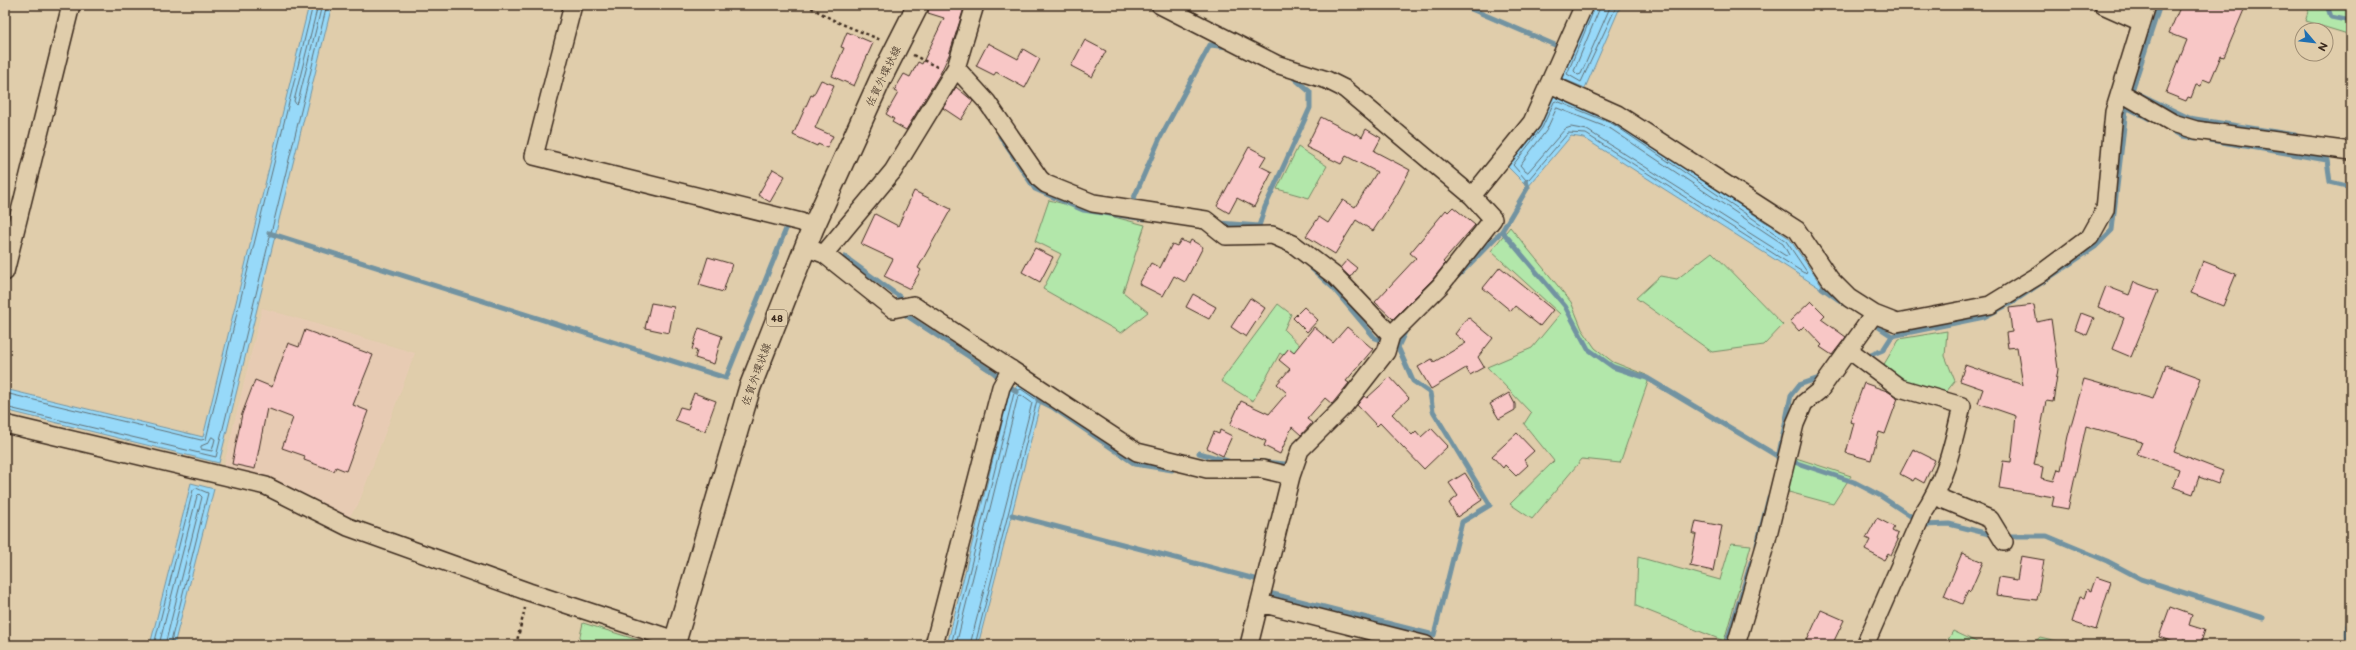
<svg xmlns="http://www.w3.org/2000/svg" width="2356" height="650" font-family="'Balsamiq Sans','Klee One',sans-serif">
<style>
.built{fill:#e7cbb3}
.green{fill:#b2e7aa;stroke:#768864}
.water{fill:#97d9f9;stroke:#7293a1}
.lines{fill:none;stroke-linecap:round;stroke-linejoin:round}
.shore{stroke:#607076;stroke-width:1}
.stream{stroke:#7293a1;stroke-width:5}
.building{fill:#f8c7c6;stroke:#3b2a1e}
.minor-casing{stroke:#3b2a1e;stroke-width:20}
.major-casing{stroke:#3b2a1e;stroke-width:24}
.path{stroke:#3b2a1e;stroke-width:2.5;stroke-dasharray:3 3;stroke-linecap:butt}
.minor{stroke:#e0cdab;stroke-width:17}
.major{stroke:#e0cdab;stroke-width:21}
.labels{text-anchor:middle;stroke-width:3;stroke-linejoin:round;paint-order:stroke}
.shield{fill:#e0cdab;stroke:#6c5b48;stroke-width:1}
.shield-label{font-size:10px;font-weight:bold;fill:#3b2a1e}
.street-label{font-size:11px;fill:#3b2a1e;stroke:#e0cdab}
</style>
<rect width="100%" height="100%" fill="#e0cdab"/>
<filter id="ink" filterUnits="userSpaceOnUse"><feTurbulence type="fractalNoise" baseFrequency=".025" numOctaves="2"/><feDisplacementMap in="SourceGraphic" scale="8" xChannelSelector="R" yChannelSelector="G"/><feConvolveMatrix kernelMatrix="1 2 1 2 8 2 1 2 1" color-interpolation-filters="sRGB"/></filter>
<g filter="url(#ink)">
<path class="built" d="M262,308L415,353L358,505L348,518L223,469Z"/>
<path class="green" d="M2310,5H2351V35L2305,21Z
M1298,147L1327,166L1309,198L1277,189Z
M1049,200L1145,225L1123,292L1148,312L1121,333L1043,289L1061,254L1035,241Z
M1510,227L1571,302L1582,329L1595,348L1613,362L1646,375L1648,382L1620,463L1582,459L1532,519L1510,504L1554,461L1524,424L1531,413L1487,367L1532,348L1560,314L1491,251Z
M1712,252L1783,325L1764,345L1712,352L1636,298L1660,276L1677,279Z
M1278,304L1291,314L1284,330L1319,364L1308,376L1280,353L1253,401L1221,381Z
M1947,331L1945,356L1955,381L1942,397L1901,383L1883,366L1899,339Z
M1793,457L1851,476L1833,504L1785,491Z
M1731,543L1751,545L1724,641L1636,606L1638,557L1720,580Z
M583,623L651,644V645H578Z
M1953,631L1983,645H1945Z
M2040,637L2074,645H2031Z"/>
<path class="water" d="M309,5H332L219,463L5,410V389L203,437Z
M1593,5H1621L1585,88L1561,78Z
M1553,95L1615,121L1789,238L1826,292L1584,138L1571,136L1528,187L1507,166L1539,126Z
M1021,384L1042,397L978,645H947L1010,390Z
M191,483L214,489L174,645H150Z
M2351,611V645H2346C2344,632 2345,623 2351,611Z"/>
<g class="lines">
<path class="shore" d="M318,5L294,101L296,104L298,102L322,5
M1596,5L1567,74L1581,82L1617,5
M1601,5L1574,71L1578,75L1581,74L1611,5
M1557,101L1613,124L1786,241L1807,272L1804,273L1586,134L1568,133L1529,179L1526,180L1513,165L1542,128L1554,102Z
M1557,108L1611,129L1783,244L1789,255L1786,256L1587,130L1571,127L1565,129L1528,172H1526L1520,165L1546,131Z
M5,393L201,440L206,439L313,5
M5,407L216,457L327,5
M212,437L215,439L212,451L201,449V446L208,443Z
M154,645L193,490L196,488L208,493L170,645
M159,645L197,496L199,494L202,497L165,645
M951,645L1014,393L1021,389L1037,400L975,645
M956,645L1018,396L1021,395L1032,403L970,645"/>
<path class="stream" d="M1462,5L1555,45
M2327,5L2331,17L2351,21
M2139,94L2189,118L2295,135
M2126,109H2130L2150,119
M2173,131L2182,136L2196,138
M1000,136L1035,189L1083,210L1145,219
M2210,140L2327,160L2330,182L2351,187
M1133,200L1160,138L1210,45L1228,47
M1219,223L1259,226L1264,232
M1259,226L1265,207L1310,108V92L1294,78
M1502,231L1565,306L1588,349L1613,367L1647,378L1779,457L1854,482L1879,495L1924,525L1949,524L1997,536
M269,233L726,378L786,229
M845,257L900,297L904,314L994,373L1017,392
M1311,268L1333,288L1375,338L1387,342
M1458,276L1502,231L1528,187L1526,182
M1822,288L1846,305
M1871,322L1892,336L1984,317L2013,302L2095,247L2112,230L2126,109L2160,5
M1398,347L1406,330
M1866,357L1883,350L1892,336
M1038,400L1052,407L1135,464L1172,470
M1199,453L1228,461
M1778,458L1791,395L1799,385L1819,378
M1254,461L1285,464
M1012,515L1255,579
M2005,536H2047L2107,561L2141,579L2263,618
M1757,545L1769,497
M1273,594L1434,635L1462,522L1490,505L1433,411L1430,393L1413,381L1398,347L1396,346
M1726,645L1751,562"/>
</g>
<path class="building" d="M930,5H965L949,55L940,74L906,130L892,122L894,119L886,114L898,93L894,91L904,74L910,77L918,62L922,64L944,18L928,13Z
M2181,5H2246L2224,57L2221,56L2210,82L2203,79L2201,86L2196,85L2191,98L2188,97L2186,101L2166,93L2187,40L2169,33Z
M847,32L873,43L854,86L832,76L844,48L841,47Z
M1085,40L1106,51L1092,77L1071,66Z
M988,43L1018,59L1023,49L1040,59L1025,88L996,72L994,75L976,66Z
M821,80L834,85L815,128L833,136L827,148L818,144L817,146L793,135L811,95L813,96Z
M956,87L973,101L961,120L943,108Z
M1321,117L1355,135L1356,133L1362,137L1366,129L1381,138L1374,151L1410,170L1396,196L1373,231L1356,220L1335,254L1306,236L1319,217L1328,223L1343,200L1355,207L1377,172L1346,156L1341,164L1306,147Z
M1249,147L1266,156L1260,166L1272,172L1254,207L1237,198L1229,213L1217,206Z
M773,169L785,176L770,202L758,195Z
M914,191L951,209L918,268L921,270L910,289L884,276L893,259L861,244L875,214L898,226Z
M1453,207L1475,225L1443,262L1445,264L1433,279L1393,319L1375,302L1416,258L1410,253L1446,210L1448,212Z
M1181,240L1189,244L1191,240L1203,247L1185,282L1174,276L1163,296L1139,284L1151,263L1160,268L1172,244L1177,246Z
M1035,248L1053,257L1040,282L1022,272Z
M708,257L732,264L723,292L699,285Z
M1347,260L1357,268L1350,277L1340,268Z
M2203,261L2236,274L2223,306L2191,293Z
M1500,267L1553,310L1540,326L1515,306L1511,311L1483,288Z
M2134,282L2158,291L2131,357L2112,349L2124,318L2098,307L2106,286L2129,295Z
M1193,294L1216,307L1209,319L1186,307Z
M1250,298L1265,308L1246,337L1231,327Z
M1811,301L1825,315L1821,319L1846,337L1832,355L1820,347L1822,345L1804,326L1799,331L1790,321Z
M651,303L674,307L669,333L645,328Z
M2034,305L2037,322L2051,319L2058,369L2053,402L2046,401L2034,465L2043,467L2041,478L2054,481L2058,469L2061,470L2068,436L2084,379L2153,399L2166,365L2201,378L2174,452L2223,471L2218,484L2199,477L2193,494L2173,487L2179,469L2137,454L2142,442L2086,426L2068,509L2052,506L2054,497L1999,488L2003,461L2011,462L2016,416L1978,403L1983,389L1960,381L1965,365L2023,385L2017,347L2008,348L2006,333L2012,332L2009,308Z
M1304,307L1318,320L1307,332L1293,318Z
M2081,313L2094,318L2087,335L2075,330Z
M1468,317L1493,338L1478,357L1484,367L1470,375L1466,368L1431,389L1418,367L1432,359L1434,362L1466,343L1455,334Z
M1314,327L1333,343L1347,327L1373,349L1346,381L1349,383L1336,399L1332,404L1325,398L1307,419L1312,423L1301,435L1292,427L1280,454L1264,446L1266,441L1230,425L1241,401L1269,414L1287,393L1277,384L1290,369L1279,360L1289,348L1294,352Z
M699,328L722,336L714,364L695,358L697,351L692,349Z
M305,330L373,355L353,405L368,411L346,471L336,467L334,471L304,460L305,456L282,448L293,418L267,408L255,469L232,464L242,414L255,380L272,387L288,343L299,347Z
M1390,377L1409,398L1392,414L1412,435L1416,431L1421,437L1431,428L1448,446L1424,469L1380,423L1377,426L1357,405L1364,396L1367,398Z
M1864,383L1887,391L1898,398L1885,434L1879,432L1871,460L1846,453L1854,423L1850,422Z
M694,393L716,401L705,431L675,420L680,407L688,409Z
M1509,393L1515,404V410L1499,419L1490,404Z
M1220,430L1232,436L1223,456L1207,448L1214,432L1219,434Z
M1517,433L1534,451L1524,460L1528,465L1516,476L1505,465L1503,468L1492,456Z
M1913,449L1935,460L1924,483L1915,478L1913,481L1900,474Z
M1465,473L1482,500L1457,517L1449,503L1458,496L1449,483Z
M1877,518L1894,527L1892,531L1898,534L1896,539L1898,540L1891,555L1888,553L1884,560L1865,550L1870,540L1866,538Z
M1696,521L1722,526L1713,571L1690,566L1696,534H1693Z
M1962,553L1983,562L1970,592L1968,590L1962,604L1944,596Z
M2021,556L2044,560L2037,600L1996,595L1999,577L2017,580Z
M2096,577L2111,582L2096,630L2072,622L2080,597L2084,598L2087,589L2091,591Z
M2170,607L2192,615L2189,625L2205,630L2200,645L2184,640L2182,645L2159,637Z
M1821,610L1844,620L1833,643L1829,641L1827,645H1805Z"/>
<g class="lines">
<g class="minor-casing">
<path id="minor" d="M573,5L534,156L801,222L813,228
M1160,5L1276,64L1327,80L1345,89L1472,196L1493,219L1440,286L1391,335L1386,352L1344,406L1300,450L1291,476L1249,645
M2103,5L2141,22
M956,68L987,102L1040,179L1046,184L1093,203L1206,220L1226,236L1272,235L1293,244L1335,276L1391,335
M1550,84L1617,114L1797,230L1830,279L1849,298L1874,314L1897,323L1990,305L2039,275L2090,237L2105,210L2114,112L2147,5
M2120,92L2173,123L2196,130L2351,151
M1472,196L1532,122L1584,5
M805,247L824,254L893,309L913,305L1137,452L1207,469H1262L1291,476
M824,254L893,171L956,68L975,5
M5,272L71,5
M1849,350L1900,388L1962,406C1953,445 1945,482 1922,515L1865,645
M5,424L266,486L348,527L529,592L675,640
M1935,496L1990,519L2004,542
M1260,603L1426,645
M934,645L1001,387L1011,369
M1736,645L1767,539L1795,424L1804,403L1820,390L1874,314"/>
</g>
<g class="major-casing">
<path id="major" d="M674,645L750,387L813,228L881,78L918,5"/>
</g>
<path class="path" d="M806,5L837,22L881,40
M2345,5L2351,8
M913,55L937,67
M516,645L525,608"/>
<use href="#minor" class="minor"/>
<use href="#major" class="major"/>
</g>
</g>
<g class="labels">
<rect class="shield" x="767" y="310" width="20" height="16" rx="3"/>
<g class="shield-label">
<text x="777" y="322">48</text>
</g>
<g class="street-label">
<text transform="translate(883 76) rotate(-64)" y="4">佐賀外環状線</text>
<text transform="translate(756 374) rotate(-70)" y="4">佐賀外環状線</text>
</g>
</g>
<rect width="2356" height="650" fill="none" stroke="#e0cdab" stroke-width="20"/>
<rect x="10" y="10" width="2336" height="630" fill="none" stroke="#3b2a1e" stroke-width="1.5" filter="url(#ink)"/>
<g transform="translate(2314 42) rotate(118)"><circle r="19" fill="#e0cdab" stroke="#9e8c73"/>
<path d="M0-3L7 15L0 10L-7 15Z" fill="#1f6fb2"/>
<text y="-6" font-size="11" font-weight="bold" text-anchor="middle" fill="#3b2a1e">N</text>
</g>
</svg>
